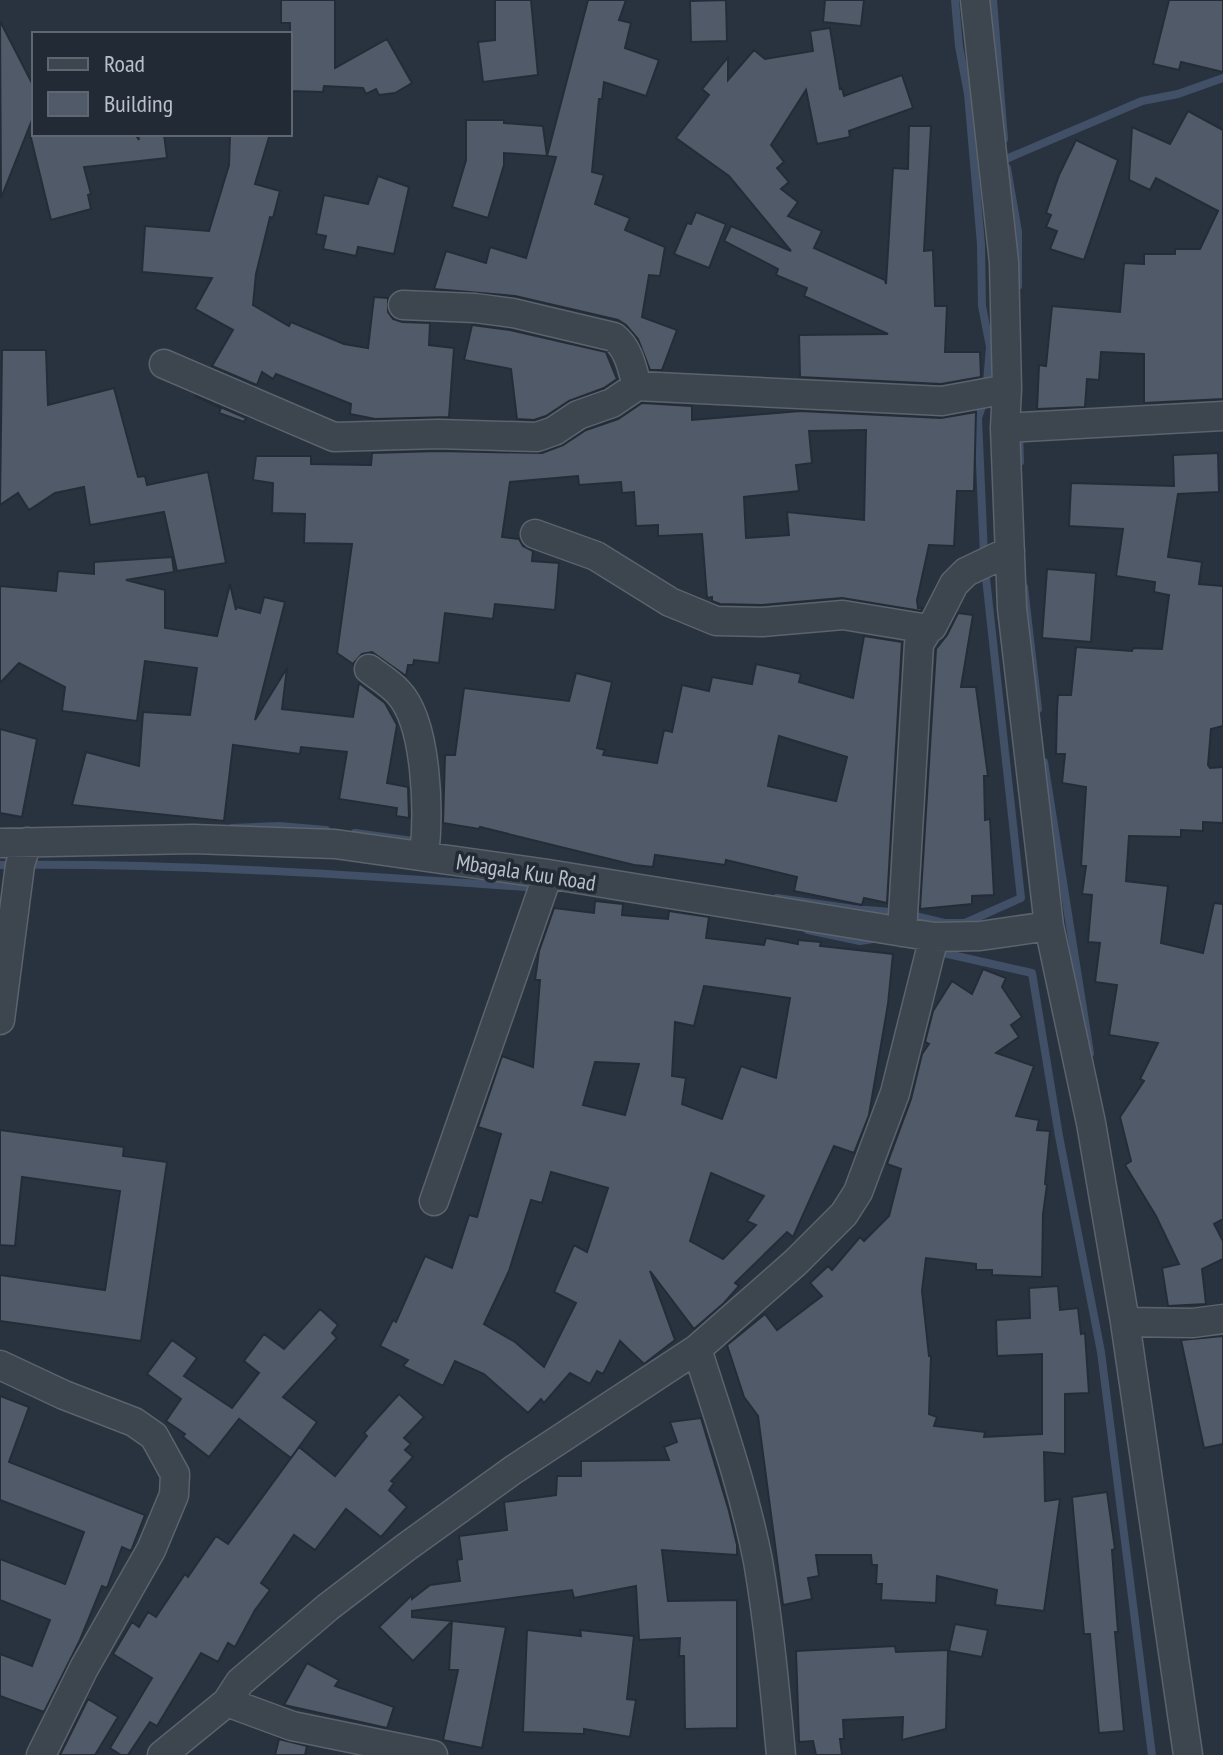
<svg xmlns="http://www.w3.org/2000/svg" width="1223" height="1755" font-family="'PT Sans Narrow',sans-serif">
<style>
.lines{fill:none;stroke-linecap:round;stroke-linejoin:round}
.stream{stroke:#415067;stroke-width:8}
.building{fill:#505a68;stroke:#242c37;stroke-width:2;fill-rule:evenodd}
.minor-casing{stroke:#5b636d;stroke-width:31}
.minor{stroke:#3d454f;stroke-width:28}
.labels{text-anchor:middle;stroke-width:7;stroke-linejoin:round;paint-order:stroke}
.street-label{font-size:22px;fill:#bac0ca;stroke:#222a35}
</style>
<rect width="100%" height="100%" fill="#29333f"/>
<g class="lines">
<path class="stream" d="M955,0L959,46L968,94L981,244L982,306L990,347L986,395L978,418L984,555
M993,0L1004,139
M1006,159L1142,101L1178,94L1223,78
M1007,168L1018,232V286
M1019,431L1020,462
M1024,587L1038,709
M1044,762L1090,1053
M232,828L279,826L326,830
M355,833L421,842
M0,865C180,863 359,875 538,888
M777,898L854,909L903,913L944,923H965L1021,898L985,569
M808,930L860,941L873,939
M939,952L1032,973L1059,1136L1101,1352L1152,1755"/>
</g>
<path class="building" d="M281,0H335V68L387,39L412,83L395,93L379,95L376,89L366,94L363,88L324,86L323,92L290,91V23H281Z
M495,0H531L538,75L483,82L478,42L495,40Z
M588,0H626L619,20L631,23L625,48L659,60L646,96L604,82L602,99H599L592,172L604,175L595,204L630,218L625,230L665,247L660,276L649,275L642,317L677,330L662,370H650L638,339L626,325L618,320L515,296L434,289L446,251L486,263L490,247L526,258L556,157L547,156Z
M726,0L727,41L691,42L690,1Z
M825,0H864L861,26L823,22Z
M1169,0H1223V72L1181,62L1179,70L1153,64Z
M0,21L34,87V115L1,198Z
M830,28L840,89L842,88L844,96L902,75L913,108L849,131L850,137L817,144L806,90L771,145L784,162L777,168L789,182L781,189L798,202L788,216L822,231L814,248L885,280L886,284L893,168L908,169L909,126H931L924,251L933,250L935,306H947L945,352H980L981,377L941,384L800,377L799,335L888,334L804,296L807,288L776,275L778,269L724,241L731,226L791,251L729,176L676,138L709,95L702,89L728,57V80L754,50L765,59L813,51L810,31Z
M1188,111L1223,130V399L1144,403V354L1101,352L1099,380L1087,379L1085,407L1037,409L1039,365L1046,366L1052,306L1120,312L1124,263L1144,264V254H1175V249H1200L1218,211L1156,178L1150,190L1129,180L1132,127L1170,144Z
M466,120H504V123L543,126L547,156L504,153V165L488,218L452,207L466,160Z
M30,134H135L139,140L138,134H164L167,158L84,167L91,194L88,195L91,209L51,220Z
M230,134H270L255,184L280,191L273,218L270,217L256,274L253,305L289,326L291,322L344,344L368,348L374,297L388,298V312L393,319L402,322L430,323L429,345L454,348L449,417L375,419L350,414L351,404L276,374L273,379L262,372L257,385L212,366L233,330L195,309L212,278L142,272L145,226L209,231L229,165Z
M1076,140L1118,160L1084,260L1050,249L1057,231L1046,227L1051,215L1046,213L1059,175Z
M378,176L409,187L394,254L358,247L356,256L323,249L326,236L316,234L324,195L368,204Z
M696,212L726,224L709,268L674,254L687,223L691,224Z
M472,325L510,330L606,352L617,379L604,388L569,401L546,416L534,420L517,419L511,369L464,360Z
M2,350H46L48,405L114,388L138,477L145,476L147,485L208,472L226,563L177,571L164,512L90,525L84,487L55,493L29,510L18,493L0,505Z
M195,396L246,418L244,422L219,413L221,408Z
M642,403L692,406V420L800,411L941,418L976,412L974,491H957L954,546L929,545L917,600L918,608H922L921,611L842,598L761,605L720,604L712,601V597L707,598L702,534L658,536V525L636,526L634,492L622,493L621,482L579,485L578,476L510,482L502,537L519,539L523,546L533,551L532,561L559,563L555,610L495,604L493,619L445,613L439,663L414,660L413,665H408L406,676L372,652L362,654L353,664L337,653L352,544L304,543L305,514L272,513L273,483L253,480L256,456H311V464L371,465L372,453L438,451L542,453L563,445L586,430L618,419ZM866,430L864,520L787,512L789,535L746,538L744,497L799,491L796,465L812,463L809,431Z
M1218,453L1219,492L1178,494L1168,557L1202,562L1199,584L1223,586V726L1211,729L1208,765L1210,768L1223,767V823L1203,822V831L1181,830V837L1129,836L1126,881L1168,886L1161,943L1203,953L1214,903L1223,904V1219L1214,1224L1223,1241V1259L1202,1269L1206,1304L1168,1306L1162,1268L1179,1264L1156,1216L1125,1165L1131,1161L1120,1117L1144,1081L1140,1079L1158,1043L1109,1035L1117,985L1095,982L1100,943L1088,942L1092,895L1082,894L1086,866H1081L1086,787L1062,783L1065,754H1056L1057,709L1058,695H1071L1076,647L1132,651L1133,648L1162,649L1169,595L1154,592L1155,582L1116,576L1123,529L1069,526L1071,483L1174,486L1173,455Z
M172,557L174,572L126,580L165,590V628L217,636L230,584L236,610V607L260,613L264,597L285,602L255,720L287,668L282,709L353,717L359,683L385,703L397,725L387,783L408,787L409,818L396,816L397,808L339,799L347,752L301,747L300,754L233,745L224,821L72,805L86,752L139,766L143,712L190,715L197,668L145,661L137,721L62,711L65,687L19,663L0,683V586L56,591L58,571L94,574V562Z
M1047,569L1096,573L1091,642L1042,638Z
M958,613L973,615L961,687H976L988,776H984L985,820L990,819L994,895L972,896V904L920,909L936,649L947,635Z
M864,636L902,642L887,903L864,898L862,905L794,891L797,877L726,860L725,865L655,855L653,867L634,865L480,827L479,829L443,823L445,755H455L464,688L569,701L576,673L612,682L597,748L605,750L603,755L657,763L664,730L672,732L682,685L709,691L712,677L752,684L756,664L801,674L799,682L853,698ZM779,736L847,757L836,801L768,786Z
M0,729L37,739L22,817L0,813Z
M595,901L623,904L622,915L668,919L669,911L709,917L706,938L764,945L766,938L798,944V940L821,942L820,946L893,954L888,1004L869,1115L854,1153L834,1146L793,1237L787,1232L735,1283L739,1286L724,1303L694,1329L650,1271L675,1340L644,1364L620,1341L603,1374L597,1371L590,1384L570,1373L544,1403L541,1399L528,1413L484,1374L455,1361L443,1386L403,1366L408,1360L380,1346L393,1320L396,1322L425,1256L452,1268L469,1215L477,1217L501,1134L478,1127L502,1056L533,1067L540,980H535L539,951L554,908L594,913ZM704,986L790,998L776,1078L741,1066L722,1119L682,1104L686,1078L672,1076L675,1022L694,1026ZM595,1062L639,1064L625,1115L583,1105ZM551,1172L608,1188L587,1252L574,1245L554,1292L576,1303L544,1367L515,1342L484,1324L509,1271L531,1200L542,1203ZM711,1173L764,1196L747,1221L756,1225L723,1259L690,1241Z
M983,969L1006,978L1002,987L1022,1017L1011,1025L1019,1037L996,1053L1034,1066L1016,1116L1039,1120L1037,1130L1050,1131L1045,1184L1047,1185L1043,1214L1042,1277L992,1275V1270H976V1264L926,1258L922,1291L929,1356H931L929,1414L937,1417L934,1426L985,1432L984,1437L1042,1434V1354L997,1356L996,1320L1030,1318L1029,1288L1058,1286L1060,1310L1078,1308L1081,1334L1085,1333L1089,1393L1065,1394V1454L1044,1452L1045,1501L1060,1499L1044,1611L995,1605L997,1590L937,1576L936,1603L881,1600L882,1584H876L877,1565H872L871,1555H816L819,1576L808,1578L812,1599L783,1605L758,1416L744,1397L727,1345L765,1314L777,1330L822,1296L810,1283L828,1266L832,1270L860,1237L864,1241L889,1216L901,1169L887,1164L911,1099L922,1054L929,1044L925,1042L933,1011L952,981L972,994Z
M0,1130L124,1147L123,1156L167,1162L141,1341L0,1321V1275L105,1290L120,1191L22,1177L15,1246L0,1245Z
M320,1309L338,1325L332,1333L337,1338L283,1397L317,1422L291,1458L239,1419L209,1457L183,1437L185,1434L166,1421L181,1399L147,1374L172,1340L197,1358L184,1376L232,1408L259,1373L244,1361L264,1334L284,1349Z
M1223,1336V1444L1204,1448L1181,1340Z
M399,1394L424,1417L404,1438L411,1444L405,1450L413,1457L391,1481L394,1483L389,1490L407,1507L381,1537L346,1509L315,1550L294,1535L261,1583L270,1590L255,1610L235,1647L228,1643L218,1662L201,1653L157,1726L150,1722L128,1755H121L110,1748L152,1678L113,1654L132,1622L139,1627L148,1612L156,1617L185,1574L188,1577L216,1536L228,1544L299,1447L335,1476L367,1436L364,1433Z
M0,1396L29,1407L9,1462L145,1515L131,1551L122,1547L107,1588L102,1586L80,1640L44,1712L0,1696V1654L32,1666L50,1620L0,1600V1559L65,1584L84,1532L0,1500Z
M701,1418L729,1511L737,1545V1555L662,1550L668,1601L737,1600V1728L685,1729L684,1656H679L680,1638L639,1640L636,1586L574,1598L572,1590L412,1611V1617L452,1621L413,1661L379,1627L412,1595V1599L430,1585L460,1581L457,1560L462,1559L459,1536L507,1530L504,1502L556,1495L557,1476H581V1461L669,1460L664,1447L677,1442L670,1422Z
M1107,1492L1115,1549L1112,1550L1118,1632H1115L1124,1731L1099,1733L1090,1634H1084L1072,1497Z
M452,1621L506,1627L482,1748L443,1740L458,1670H449Z
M955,1624L988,1630L982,1657L949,1651Z
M527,1630L581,1636L580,1630L634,1636L627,1699L636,1700L630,1737L584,1729V1734L523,1732Z
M895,1646L896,1652L948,1650L946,1729L902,1740L903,1717L843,1720L844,1739H840L842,1755H816L813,1741L799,1742L796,1651Z
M307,1663L339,1680L335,1686L394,1707L387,1728L284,1705Z
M88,1699L118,1717L95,1755H60Z
M279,1739L307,1746L305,1755H275Z"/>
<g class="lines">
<g class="minor-casing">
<path id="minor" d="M975,0L1004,262L1007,389L1005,428L1012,608L1049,926L1091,1123L1125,1322L1188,1755
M403,305L475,308L513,313L614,337C629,349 632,368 637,386
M164,364L334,437L438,434L537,437L554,431L578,415L612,403L637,386L942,401L1007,389
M1005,428L1223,416
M535,534L596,556L670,602L716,621L762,622L843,615L928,629
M369,669C378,676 390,683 398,692C428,723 429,815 424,856
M0,843L193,839L335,844L548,874L934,937L980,936L1049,926
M902,932L919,644L928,629L932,627L954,584L966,572L1010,551
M0,1020L20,865L27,842
M434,1201L548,874
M1125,1322L1193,1323L1223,1319
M697,1349C719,1418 744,1489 758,1561C769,1625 775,1690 781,1755
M0,1365L64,1395L134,1422L154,1436L175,1474L174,1495L151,1550L84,1668L41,1755
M227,1702L292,1726L433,1755
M162,1755L227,1702L240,1682L328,1607L405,1548L513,1470L697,1349L796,1262L844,1214L858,1192L895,1093L934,937"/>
</g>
<use href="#minor" class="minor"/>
</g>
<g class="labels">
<g class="street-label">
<text transform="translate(526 872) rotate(9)" y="8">Mbagala Kuu Road</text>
</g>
</g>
<rect x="32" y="32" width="260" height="104" fill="#222a35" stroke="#5f6671" stroke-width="2"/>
<rect x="48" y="58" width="40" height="12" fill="#3d454f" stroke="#5f6671" stroke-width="2"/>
<text x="104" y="72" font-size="24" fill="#bac0ca">Road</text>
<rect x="48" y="92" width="40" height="24" fill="#505a68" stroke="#5f6671" stroke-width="2"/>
<text x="104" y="112" font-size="24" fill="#bac0ca">Building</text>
</svg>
